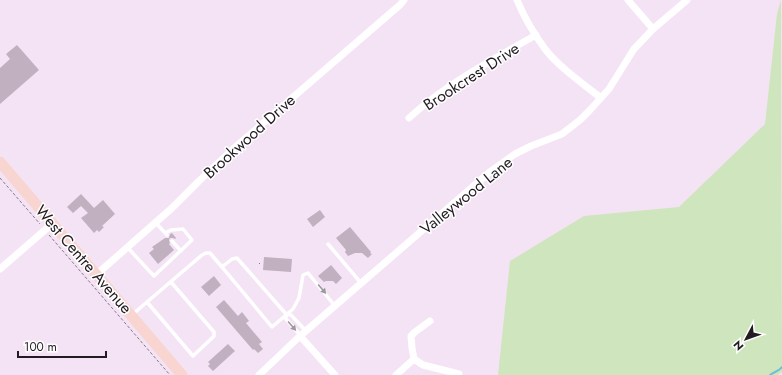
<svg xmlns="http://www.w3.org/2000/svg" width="782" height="375" font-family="Jost,sans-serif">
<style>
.green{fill:#cfe5bd}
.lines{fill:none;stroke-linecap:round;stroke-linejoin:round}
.stream{stroke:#6fc1d1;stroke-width:2}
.building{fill:#c0b0c0}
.path{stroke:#867b86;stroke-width:1;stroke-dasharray:3 2;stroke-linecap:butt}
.service{stroke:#fff;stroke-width:3.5}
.minor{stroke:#fff;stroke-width:7}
.primary{stroke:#f8d5d0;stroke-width:11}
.oneway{fill:#9c999c}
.labels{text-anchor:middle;stroke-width:3;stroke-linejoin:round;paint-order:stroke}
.street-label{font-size:16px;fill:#221c22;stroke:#fff}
</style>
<rect width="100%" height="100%" fill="#f4e3f4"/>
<path class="green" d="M781,0L782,372L778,375H498L510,261L584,216L679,207L765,124L777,14Z"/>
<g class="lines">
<path class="stream" d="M770,375C775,371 778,372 782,367"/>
</g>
<path class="building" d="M17,45L39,70L0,104V68L10,59L6,54Z
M81,194L94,208L103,200L115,214L102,226L104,227L99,232L97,230L94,233L81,218L88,213L81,206L73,213L67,207Z
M320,210L325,217L313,227L307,219Z
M350,227L371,252L370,253L372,254L368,258L362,253H355L348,256L345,252L346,250L336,238Z
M172,233L176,238L175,239L173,238H170L169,240L170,243L169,244L174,250L158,264L149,253L154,249L152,247L165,238H169L170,234Z
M264,257L292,259L291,272L263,270Z
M331,265L342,278L336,284L333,281H326L324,282L318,276Z
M214,276L221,285L209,296L201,287Z
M224,300L238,316L242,312L249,321L246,323L262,342L259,344L263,349L258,353L254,349L253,350L216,307Z
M228,344L235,351L213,371L208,366L210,364L208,362Z"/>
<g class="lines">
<path class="path" d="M0,178L40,224
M49,235L170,375
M259,264L260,263"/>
<path class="service" d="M155,222L167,235
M172,241L181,251
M328,244L361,283
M127,247L154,276L192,240L183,229L171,230L165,233
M222,267L272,327L293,309L299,298L303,275L308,273L335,306
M147,302L193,356L211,339L214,336V332L171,282
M133,314L202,255L206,253H210L222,267L232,259L237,258L286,314
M300,335L286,319V314L291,315L306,331"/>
<path class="minor" d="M517,0C524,17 534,34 545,49C560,68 582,83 601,98
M628,0L653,29
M409,118C446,84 492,60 536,35
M0,269L53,223
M97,274L172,208L199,181L232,150L401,4L404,0
M300,336L335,375
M414,359L412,348L411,336L415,332L430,321
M414,359L423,365L459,374
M259,375L300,336L491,171L515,154L531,146L562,134L580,120L590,110L609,89L634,49L653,29L687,0
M396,375L414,359"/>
<path class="primary" d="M0,162L182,375"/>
</g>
<defs><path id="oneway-solid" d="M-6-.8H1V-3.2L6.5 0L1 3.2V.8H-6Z"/></defs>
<g class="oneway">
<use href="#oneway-solid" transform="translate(322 289) rotate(50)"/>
<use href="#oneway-solid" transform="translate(292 326) rotate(49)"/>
</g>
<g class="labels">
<g class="street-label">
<text transform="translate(471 76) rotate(-33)" y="6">Brookcrest Drive</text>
<text transform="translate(249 136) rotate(-42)" y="6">Brookwood Drive</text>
<text transform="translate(466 195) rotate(-39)" y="6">Valleywood Lane</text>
<text transform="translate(84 259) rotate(49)" y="6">West Centre Avenue</text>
</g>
</g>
<g transform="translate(746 339) rotate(229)" stroke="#ffffff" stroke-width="3" paint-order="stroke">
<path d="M0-3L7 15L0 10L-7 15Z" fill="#221c22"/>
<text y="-6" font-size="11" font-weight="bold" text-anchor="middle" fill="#221c22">N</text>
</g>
<path d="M18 351v6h88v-6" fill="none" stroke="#221c22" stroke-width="2"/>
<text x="24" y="351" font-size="12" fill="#221c22" stroke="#ffffff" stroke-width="3" paint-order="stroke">100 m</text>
</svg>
